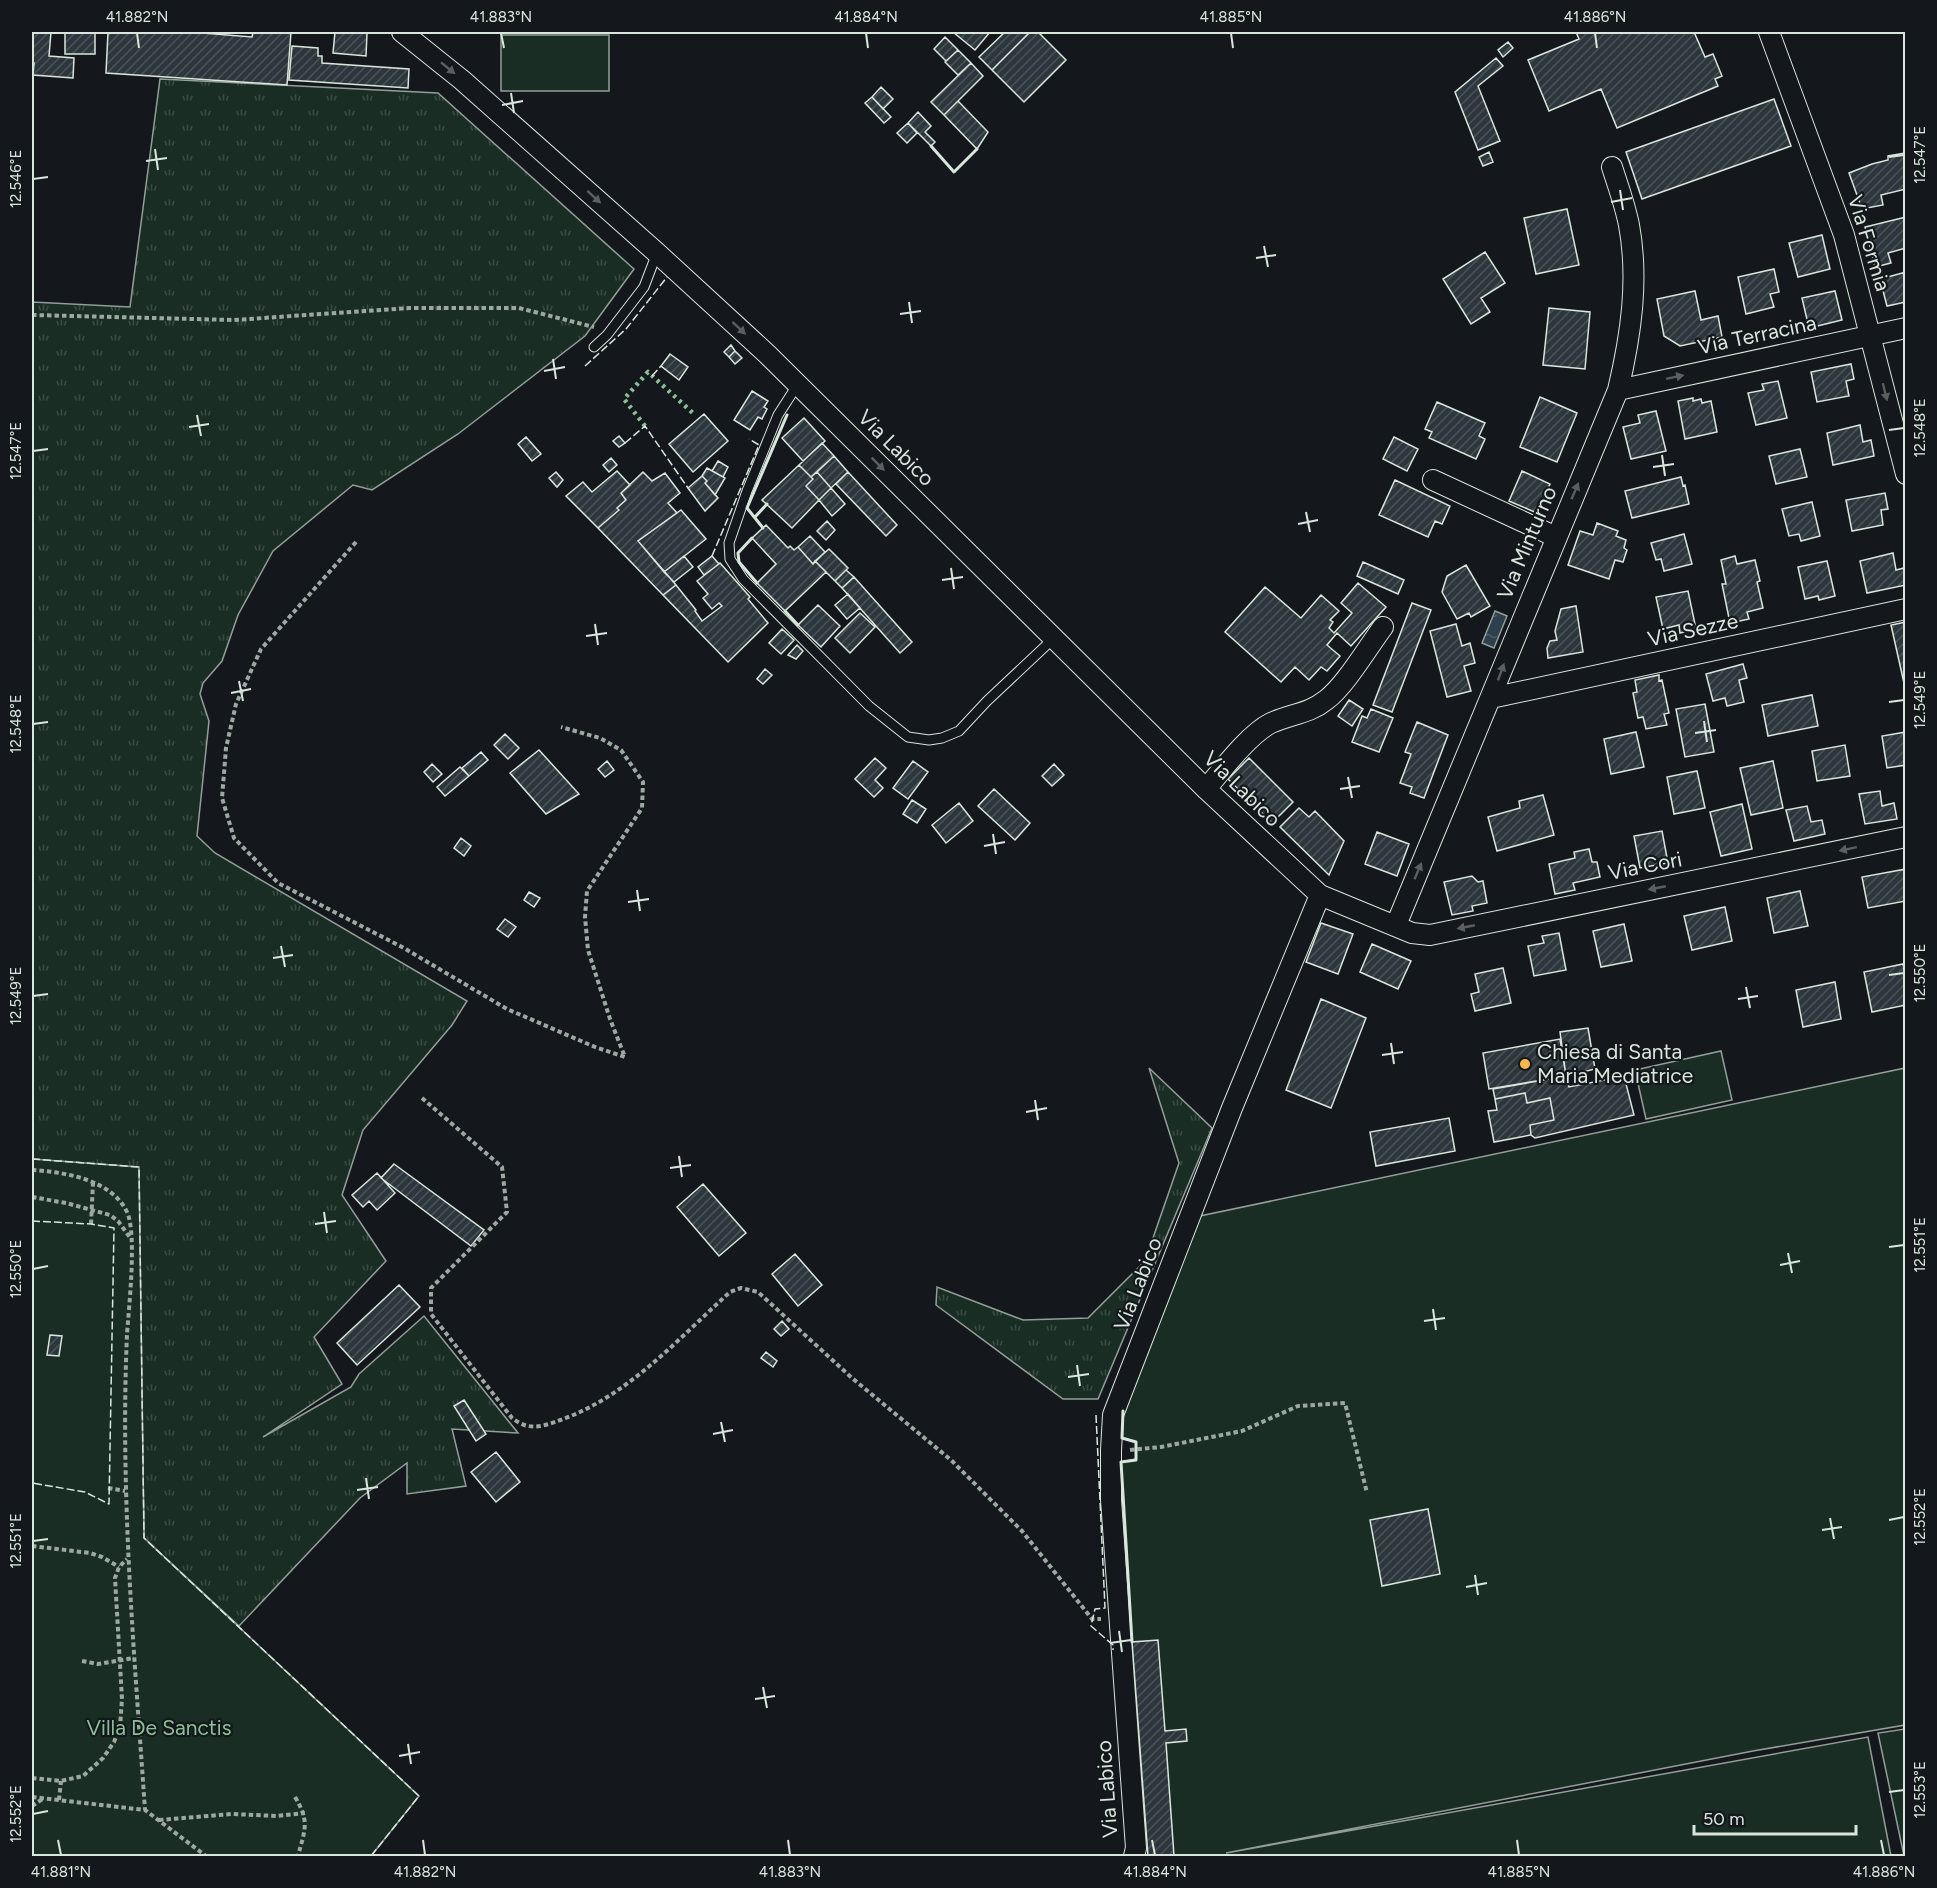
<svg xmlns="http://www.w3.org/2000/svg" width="1937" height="1888" font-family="Figtree,sans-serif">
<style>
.grass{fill:url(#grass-tufts);stroke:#939e99;stroke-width:1.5}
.green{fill:#1a2d24;stroke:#939e99;stroke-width:1.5}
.water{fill:url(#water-ripples);stroke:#939e99;stroke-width:1.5}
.building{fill:url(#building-hatch);stroke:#d8e6dc;stroke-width:1.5}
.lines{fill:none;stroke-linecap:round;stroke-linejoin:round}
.service-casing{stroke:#d8e6dc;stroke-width:11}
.minor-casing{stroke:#d8e6dc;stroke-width:22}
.path{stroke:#9da8a2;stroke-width:4;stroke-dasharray:4.5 3;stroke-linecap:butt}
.service{stroke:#14181c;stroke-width:9}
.minor{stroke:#14181c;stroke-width:20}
.hedge{stroke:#8ac095;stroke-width:4.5;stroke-dasharray:3 4.5;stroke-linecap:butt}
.fence{stroke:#d8e6dc;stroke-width:1.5;stroke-dasharray:8 3;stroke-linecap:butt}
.wall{stroke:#d8e6dc;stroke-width:3}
.oneway{fill:#59605f}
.ticks{fill:none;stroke:#d8e6dc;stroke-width:2}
.poi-dot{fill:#ffb74d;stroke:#14181c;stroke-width:2}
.labels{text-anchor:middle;stroke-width:4.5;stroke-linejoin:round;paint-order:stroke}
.street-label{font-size:21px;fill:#d8e6dc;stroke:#14181c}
.poi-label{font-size:21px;fill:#d8e6dc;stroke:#14181c;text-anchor:start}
.park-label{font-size:21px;fill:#8ac095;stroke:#14181c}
.neatline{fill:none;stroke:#d8e6dc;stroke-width:2}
.ticks-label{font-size:15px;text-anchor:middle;fill:#d8e6dc}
</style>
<defs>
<pattern id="grass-tufts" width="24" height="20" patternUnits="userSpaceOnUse" patternTransform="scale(1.5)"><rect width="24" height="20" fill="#1a2d24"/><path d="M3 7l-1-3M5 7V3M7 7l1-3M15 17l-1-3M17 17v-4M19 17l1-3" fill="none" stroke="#3b4b43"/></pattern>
<pattern id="water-ripples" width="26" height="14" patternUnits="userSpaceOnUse" patternTransform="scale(1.5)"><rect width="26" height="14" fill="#2f3f4d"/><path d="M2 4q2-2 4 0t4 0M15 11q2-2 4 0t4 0" fill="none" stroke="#4c5b66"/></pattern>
<pattern id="building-hatch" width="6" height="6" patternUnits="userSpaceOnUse" patternTransform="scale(1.5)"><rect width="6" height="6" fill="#2c363c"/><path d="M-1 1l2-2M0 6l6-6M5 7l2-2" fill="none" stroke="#4a5358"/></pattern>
</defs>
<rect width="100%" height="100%" fill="#14181c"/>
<path class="grass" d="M160,79L438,93L634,269L585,336L458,434L372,490L353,485L273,551L238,615L222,661L203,683L200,694L209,721L197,836L215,853L467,1001L452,1025L363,1130L342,1195L386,1261L314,1337L342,1384L263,1437L351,1387L359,1374L424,1316L518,1433L452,1429L466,1486L407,1494V1463L360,1498L239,1626L144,1538L138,1168L32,1159V302L130,307Z
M1149,1068L1212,1128L1098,1399H1063L936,1305L937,1287L1023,1320L1088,1318L1145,1261L1179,1163Z"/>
<path class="green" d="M501,35H609V91H501Z
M1721,1051L1732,1100L1646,1119L1635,1070Z
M1905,1068V1725L1753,1751L1226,1853L1868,1737L1891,1856H1152L1131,1632L1121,1462L1136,1459V1442L1122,1438L1123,1408L1200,1216Z
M32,1159L139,1167L144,1538L419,1796L371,1856H32Z
M1905,1729L1906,1856H1904L1878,1733Z"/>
<path class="water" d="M1495,611L1507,616L1494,648L1482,643Z"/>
<path class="building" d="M32,32H51L49,56L74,58L73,78L33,75L34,63H32Z
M65,32H95V54H65Z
M108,32H190L252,37L253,32H291L287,85L106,73Z
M335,32L367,33L366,56L333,53Z
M953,32H990L975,50Z
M1005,32H1030L992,70L979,57Z
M1030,32H1038L1066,60L1024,102L992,70Z
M1576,32H1694L1705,57L1713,54L1722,76L1715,79L1718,86L1617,128L1601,89L1549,111L1528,60L1579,39Z
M945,37L958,50L946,61L934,49Z
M1508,42L1513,48L1503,57L1498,50Z
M292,46L318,48V56H322V63L409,69L408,88L289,80Z
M958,50L971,63L958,75L945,62Z
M1496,58L1503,66L1478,86L1500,141L1478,150L1455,92Z
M971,63L983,76L944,115L931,102Z
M881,87L893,99L883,109L872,97Z
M872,97L891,117L884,123L865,103Z
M1774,99L1791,146L1642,199L1626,152Z
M958,101L988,132L977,149L944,115Z
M918,112L931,126L925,132L935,142L931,146L908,123Z
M908,123L917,133L907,143L897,133Z
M1489,152L1493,162L1483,166L1479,157Z
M1906,153V189L1881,195L1883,205L1862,209L1849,173L1872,164L1888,160V156Z
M1567,209L1579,265L1536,274L1524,218Z
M1906,217V248L1888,253L1891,263L1875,267L1865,227Z
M1822,235L1830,269L1798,277L1789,243Z
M1485,252L1505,283L1481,298L1490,312L1471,324L1443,279Z
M1774,269L1779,292L1770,294L1774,307L1746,314L1738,277Z
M1906,272V302L1887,306L1880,279Z
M1695,291L1701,320L1718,316L1722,337L1680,346L1664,336L1657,299Z
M1835,291L1842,320L1809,328L1802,298Z
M1549,308L1590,312L1585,369L1543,365Z
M731,345L735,351L729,357L724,352Z
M735,351L742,358L735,364L729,357Z
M670,354L688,367L679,380L661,366Z
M1851,364L1854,379L1846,381L1849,396L1817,402L1811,372Z
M1778,381L1787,418L1756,425L1748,393L1764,390L1762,384Z
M752,391L768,401L764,407L767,409L762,419L758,417L750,430L734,420Z
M1540,397L1577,413L1557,462L1520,447Z
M1693,398V401L1701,399L1702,403L1711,401L1717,432L1685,439L1678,401Z
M1437,402L1485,423L1479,436L1485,439L1476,459L1429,438L1432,432L1425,429Z
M1656,411L1666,451L1631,459L1623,427L1640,423L1638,415Z
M704,414L728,441L693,472L669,444Z
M804,418L825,441L803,461L782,438Z
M1860,425L1863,442L1871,440L1874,456L1833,465L1827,433Z
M619,436L625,443L619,447L613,441Z
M526,437L541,454L532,461L518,444Z
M1394,437L1418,449L1407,471L1383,459Z
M822,443L834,456L811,477L799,465Z
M1800,449L1807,477L1776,484L1769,456Z
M834,456L848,472L831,488L817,472Z
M611,458L617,465L609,472L603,465Z
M718,461L728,467L723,477L712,471Z
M799,465L813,479L806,486L819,500L792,528L762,500Z
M707,468L725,478L715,495L705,483L707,481L702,476Z
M617,471L630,485L621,493L626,500L617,508L619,510L598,528L566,496L583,482L592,492Z
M1522,471L1550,484L1537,513L1509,501Z
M556,472L563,480L557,487L549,478Z
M643,472L652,481L665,473L680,493L668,503L677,513L638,541L676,585L663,595L598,528L619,510L617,508L626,500L621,493Z
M817,472L831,488L819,500L806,486L813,479L811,477Z
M848,472L897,525L886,536L836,484Z
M702,476L707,481L705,483L718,498L705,511L688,488Z
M1681,477L1683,486L1685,485L1689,504L1632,518L1625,491Z
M1395,480L1450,506L1442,524L1435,521L1428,537L1379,515Z
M831,488L845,504L832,516L819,500Z
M1885,493L1888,509L1881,510L1883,525L1852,531L1846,500Z
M1812,502L1820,536L1801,541L1799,534L1789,536L1782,509Z
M681,510L706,539L664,572L638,541Z
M827,521L835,530L826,540L817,531Z
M1597,523L1618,531L1616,536L1626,540L1624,548L1627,550L1623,562L1615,560L1609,579L1568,565L1580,531L1593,535Z
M766,525L788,548L790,546L794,550L798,547L813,564L815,561L826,572L785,611L757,583L776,564L752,538Z
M1684,534L1692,564L1664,571L1661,559L1656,560L1651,543Z
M810,536L825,552L813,564L798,547Z
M829,549L848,568L835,581L815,561Z
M1893,553L1896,570L1904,568L1906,585L1867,593L1860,561Z
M684,556L693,567L674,582L664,572Z
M712,556L719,564L704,575L698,567Z
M1735,556L1737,564L1755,560L1760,581L1757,582L1763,608L1747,612L1749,619L1730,623L1722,584H1726L1721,560Z
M1827,561L1835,596L1819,600L1818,596L1805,599L1798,567Z
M1363,562L1404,580L1398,594L1357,576Z
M720,563L750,597L748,599L768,623L728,662L663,595L676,585L696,610L695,611L702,621L722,606L719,603L712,609L703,598L708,594L697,581Z
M1466,565L1490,606L1471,617L1469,613L1457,619L1442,592L1447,576Z
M846,570L854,577L842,588L835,581Z
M854,577L912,642L900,653L842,588Z
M1358,583L1386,607L1351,646L1337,633L1327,645L1340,656L1327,671L1321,667L1309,680L1295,667L1281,682L1225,632L1265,587L1301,618L1321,595L1339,611L1330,620L1333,622L1329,628L1334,633L1352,613L1341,603Z
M1688,591L1696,629L1680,633L1679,625L1663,629L1656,597Z
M848,594L860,608L847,619L835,605Z
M1412,603L1431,610L1392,712L1373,705Z
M818,605L840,626L821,647L798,625Z
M1576,606L1583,652L1548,658L1547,648L1550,641L1557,640L1555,631L1561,609Z
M860,613L875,627L850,653L835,638Z
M1906,622V692L1891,625Z
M1456,624L1462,646L1470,643L1475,663L1464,666L1471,691L1447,697L1430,631Z
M782,629L794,640L781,654L769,643Z
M797,645L803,651L796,659L788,655Z
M1743,664L1747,678L1739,680L1744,702L1727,706L1725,698L1713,701L1706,674Z
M765,669L772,675L763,684L757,679Z
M1659,675V681L1662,680L1669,713L1664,714L1667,725L1646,729L1643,717L1638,718L1633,693L1637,692L1635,680Z
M1812,695L1818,726L1768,736L1762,705Z
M1349,700L1363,709L1352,726L1338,716Z
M1705,704L1714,752L1685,757L1676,709Z
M1371,709L1393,718L1379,752L1352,742L1362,716L1367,718Z
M1417,722L1448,735L1424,798L1410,793L1412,787L1400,783L1411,754L1405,752Z
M1636,732L1644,767L1611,774L1604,739Z
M1906,732V765L1887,768L1882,736Z
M505,734L519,748L508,759L494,745Z
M1845,745L1850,776L1817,781L1812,751Z
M539,750L579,794L546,814L510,773Z
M481,752L488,760L469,776L462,768Z
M875,758L886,768L875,780L883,788L874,797L855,779Z
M1249,758L1293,802L1272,823L1228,779Z
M607,761L614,770L605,777L598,769Z
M913,761L928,772L908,799L893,788Z
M1773,761L1783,808L1751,815L1740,768Z
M432,764L442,774L433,782L424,772Z
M1054,764L1064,775L1052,786L1042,776Z
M460,767L469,776L445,796L437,787Z
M1697,771L1705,808L1674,814L1667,777Z
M994,789L1030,823L1015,840L978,806Z
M1880,791L1882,806L1894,803L1897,819L1865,824L1859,794Z
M1543,795L1554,835L1497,851L1488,817L1520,808L1519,801Z
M912,800L926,809L917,823L903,814Z
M959,803L973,821L946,843L932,825Z
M1742,804L1752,849L1721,856L1710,812Z
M1807,806L1811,822L1822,820L1825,834L1794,841L1786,810Z
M1299,808L1309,817L1315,811L1344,841L1329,875L1280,827Z
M1662,831L1668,863L1640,868L1634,836Z
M1377,832L1409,844L1397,876L1365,864Z
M461,838L471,846L464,856L454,848Z
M1589,849L1592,862H1597L1600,877L1573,883L1575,890L1555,894L1549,864L1575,858L1574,852Z
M1906,869V901L1868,908L1862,877Z
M1472,876L1478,882L1483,881L1487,903L1472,906L1473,911L1452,915L1444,882Z
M1800,891L1808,926L1774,933L1767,898Z
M529,892L540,898L534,907L524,900Z
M1725,907L1732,941L1692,950L1684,916Z
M505,919L516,927L508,937L497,929Z
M1321,923L1353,934L1338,974L1306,962Z
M1624,924L1632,961L1601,967L1593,931Z
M1559,933L1566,970L1534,976L1528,946L1544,943L1542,936Z
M1372,944L1411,961L1398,989L1360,972Z
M1903,964L1906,976V1005L1872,1012L1864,972Z
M1503,968L1511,1003L1475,1011L1471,994L1479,992L1475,974Z
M1835,982L1841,1019L1803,1027L1796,990Z
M1321,999L1366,1018L1331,1108L1286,1090Z
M1588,1028L1595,1069L1566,1076L1560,1032Z
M1560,1039L1566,1076L1489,1089L1483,1053Z
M1566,1076L1569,1087L1624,1076L1634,1115L1535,1138L1531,1135L1530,1125L1554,1120L1550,1098L1527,1103L1525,1093L1495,1099L1493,1089Z
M1525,1093L1527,1103L1550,1098L1554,1120L1530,1125L1531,1135L1494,1142L1488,1111L1497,1110L1495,1099Z
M1449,1118L1455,1151L1376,1166L1370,1132Z
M394,1164L484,1230L471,1246L381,1178Z
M377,1173L395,1193L377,1210L369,1201L363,1207L352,1195Z
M703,1184L746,1233L719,1256L677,1207Z
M795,1254L822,1285L798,1306L772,1274Z
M399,1285L420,1307L357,1365L337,1343Z
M782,1321L789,1329L781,1336L774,1329Z
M50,1335L62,1336L59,1356L47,1355Z
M766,1352L777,1361L773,1367L761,1358Z
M464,1400L486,1434L476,1441L454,1406Z
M496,1452L520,1482L496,1502L471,1472Z
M1428,1509L1440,1574L1382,1586L1370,1520Z
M1158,1640L1165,1731L1186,1729L1187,1741L1166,1743L1174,1856H1148L1132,1642Z"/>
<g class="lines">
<g class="service-casing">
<path id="service" d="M594,347L607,335L644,287L657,253
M798,384L778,415L747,491L729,543L730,559L743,579L869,706L908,737L929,740L942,738L959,731L987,701L1054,638"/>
</g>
<g class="minor-casing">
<path id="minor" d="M402,32L462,80L657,253L767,354L1206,789L1320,895L1232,1108L1113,1415L1111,1450V1500L1136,1848L1134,1856
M1769,32L1844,235L1906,474
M1618,390L1906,328
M1433,480L1556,537
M1491,698L1906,609
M1206,789C1222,770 1249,734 1271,723C1290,714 1309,714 1326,700C1345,686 1368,647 1383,627
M1320,895L1412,933L1430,935L1906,837
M1396,925L1618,390C1631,335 1639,280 1629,225C1625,205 1618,186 1612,167"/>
</g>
<path class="path" d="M32,315L234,320L409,308H519L594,327
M356,542L261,649L236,704L226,748L222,798L234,838L278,883L402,947L507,1009L595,1047L625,1057L610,1019L588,950L585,917L587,891L642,808L643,782L621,750L600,738L561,727
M422,1098L502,1167L507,1212L431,1288V1314L512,1418C516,1421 522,1425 528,1426C541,1428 552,1423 563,1419C629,1395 679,1338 730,1292L741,1288L758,1292L852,1378L951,1460L1022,1531L1092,1619H1101
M32,1170C64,1172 111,1179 127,1212C137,1233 129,1307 127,1334C120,1493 134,1651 145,1810
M32,1197L66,1203L110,1215L118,1221L131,1239
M91,1224L93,1183
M1130,1450L1161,1447L1242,1431L1298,1406L1345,1403L1367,1493
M108,1488L125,1491
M32,1546L90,1553L102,1557L119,1567
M82,1661L98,1664L134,1658
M32,1778L61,1781L83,1776L103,1758L114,1742L120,1727L122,1699L115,1578L119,1567L127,1559
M32,1797L145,1810L206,1856
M295,1797C310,1822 305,1829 298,1856
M59,1800L61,1781
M32,1806L44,1798
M159,1820L232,1814L277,1816L305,1813"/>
<use href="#service" class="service"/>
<use href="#minor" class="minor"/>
<path class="hedge" d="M645,426L624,399L648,372L695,415"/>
<path class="fence" d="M585,366L626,329L667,277
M652,376L661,366
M625,443L645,426L688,488
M712,556L759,445L749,439
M32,1159L139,1167L144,1538L419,1796L371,1856
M32,1221L91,1224L114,1228L109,1504L85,1492L32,1483
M1096,1415L1105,1608L1095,1609L1091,1626L1113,1645V1650"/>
<path class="wall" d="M931,146L954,172L977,149
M755,517L767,504
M763,528L747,508L787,415
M752,538L738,553L739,562L757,583
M785,611L798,625
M1123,1411L1122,1438L1136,1442V1460L1121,1462L1132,1642"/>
</g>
<defs><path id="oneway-solid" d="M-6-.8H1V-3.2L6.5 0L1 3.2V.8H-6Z" transform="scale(1.5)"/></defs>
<g class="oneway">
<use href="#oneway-solid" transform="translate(448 68) rotate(39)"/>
<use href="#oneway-solid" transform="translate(594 197) rotate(42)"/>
<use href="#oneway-solid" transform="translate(739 328) rotate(43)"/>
<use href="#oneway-solid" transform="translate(1675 377) rotate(-12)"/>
<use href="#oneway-solid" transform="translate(1885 392) rotate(76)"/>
<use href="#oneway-solid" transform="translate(878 464) rotate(45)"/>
<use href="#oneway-solid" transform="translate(1575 491) rotate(-67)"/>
<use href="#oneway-solid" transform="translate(1501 672) rotate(-70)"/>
<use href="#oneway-solid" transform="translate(1848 849) rotate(168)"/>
<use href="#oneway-solid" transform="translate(1418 871) rotate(-67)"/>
<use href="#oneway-solid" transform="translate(1657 888) rotate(169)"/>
<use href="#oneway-solid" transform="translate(1466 927) rotate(169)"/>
</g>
<path class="ticks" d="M137,33L139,48M501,33L504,48M866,33L868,48M1231,33L1233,48M1595,33L1597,48M511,93L514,113M502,105L523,101M155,149L158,170M1889,157L1904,155M146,161L167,158M33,179L48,177M1620,190L1623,210M1611,202L1632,198M1264,246L1268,267M1256,258L1276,255M909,302L912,323M900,314L921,311M553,359L556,379M544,371L565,367M197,415L201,436M189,427L209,424M1889,430L1904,428M33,451L48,449M1662,455L1665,476M1653,467L1674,464M1306,512L1310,532M1298,524L1318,520M951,568L954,589M942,580L963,577M595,624L598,645M586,636L607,633M239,681L243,701M231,693L251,689M1889,702L1904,700M1704,721L1707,742M33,724L48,722M1695,733L1716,730M1348,777L1352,798M1340,789L1360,786M993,834L996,854M984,846L1005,842M637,890L640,911M628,902L649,899M281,946L285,967M273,958L293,955M1889,975L1904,973M1746,987L1750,1008M33,996L48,994M1738,999L1758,996M1391,1043L1394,1064M1382,1055L1403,1052M1035,1100L1038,1120M1026,1112L1047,1108M679,1156L682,1177M670,1168L691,1165M324,1212L327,1233M315,1224L336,1221M1889,1247L1904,1245M1788,1253L1792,1273M1780,1265L1800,1261M33,1269L48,1266M1433,1309L1436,1330M1424,1321L1445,1318M1077,1365L1080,1386M1068,1377L1089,1374M721,1422L725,1442M713,1434L733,1430M366,1478L369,1499M357,1490L378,1487M1830,1518L1834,1539M1889,1520L1904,1517M1822,1530L1842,1527M33,1541L48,1539M1475,1575L1478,1595M1466,1587L1487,1583M1119,1631L1122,1652M1110,1643L1131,1640M763,1687L767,1708M755,1699L775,1696M408,1744L411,1764M399,1756L420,1752M1889,1792L1904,1790M33,1814L48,1811M58,1840L61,1855M423,1840L425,1855M788,1840L790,1855M1152,1840L1155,1855M1517,1840L1519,1855M1881,1840L1884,1855"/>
<circle class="poi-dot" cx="1525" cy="1064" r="6"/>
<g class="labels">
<g class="street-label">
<text transform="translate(1869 243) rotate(73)" y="7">Via Formia</text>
<text transform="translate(1757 335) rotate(-12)" y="7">Via Terracina</text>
<text transform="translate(896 448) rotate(45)" y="7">Via Labico</text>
<text transform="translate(1527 543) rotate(-67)" y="7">Via Minturno</text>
<text transform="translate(1693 630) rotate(-12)" y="7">Via Sezze</text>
<text transform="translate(1242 789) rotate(44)" y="7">Via Labico</text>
<text transform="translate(1645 866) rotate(-11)" y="7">Via Cori</text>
<text transform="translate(1138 1284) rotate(-69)" y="7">Via Labico</text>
<text transform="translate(1107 1789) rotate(-94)" y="7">Via Labico</text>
</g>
<g class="poi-label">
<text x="1537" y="1059">Chiesa di Santa<tspan x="1537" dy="24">Maria Mediatrice</tspan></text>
</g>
<g class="park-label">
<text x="159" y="1735">Villa De Sanctis</text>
</g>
</g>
<rect width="1937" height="1888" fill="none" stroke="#14181c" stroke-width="66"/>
<path d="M1694 1825v9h162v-9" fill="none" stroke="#d8e6dc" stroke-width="3"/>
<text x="1703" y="1825" font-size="18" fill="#d8e6dc" stroke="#14181c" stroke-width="4.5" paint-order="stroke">50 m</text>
<rect x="33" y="33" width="1871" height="1822" class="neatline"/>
<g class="ticks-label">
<text x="137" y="22">41.882°N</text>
<text x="501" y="22">41.883°N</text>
<text x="866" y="22">41.884°N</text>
<text x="1231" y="22">41.885°N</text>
<text x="1595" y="22">41.886°N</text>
<text transform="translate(1920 155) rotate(-90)" y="5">12.547°E</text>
<text transform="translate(16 179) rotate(-90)" y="5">12.546°E</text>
<text transform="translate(1920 428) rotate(-90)" y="5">12.548°E</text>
<text transform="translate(16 451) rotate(-90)" y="5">12.547°E</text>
<text transform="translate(1920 700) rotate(-90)" y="5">12.549°E</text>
<text transform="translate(16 724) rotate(-90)" y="5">12.548°E</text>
<text transform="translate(1920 973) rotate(-90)" y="5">12.550°E</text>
<text transform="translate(16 996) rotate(-90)" y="5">12.549°E</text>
<text transform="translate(1920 1245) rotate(-90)" y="5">12.551°E</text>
<text transform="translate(16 1269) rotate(-90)" y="5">12.550°E</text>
<text transform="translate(1920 1517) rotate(-90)" y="5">12.552°E</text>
<text transform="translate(16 1541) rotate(-90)" y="5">12.551°E</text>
<text transform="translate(1920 1790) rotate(-90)" y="5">12.553°E</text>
<text transform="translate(16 1814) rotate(-90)" y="5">12.552°E</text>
<text x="61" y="1877">41.881°N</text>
<text x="425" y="1877">41.882°N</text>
<text x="790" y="1877">41.883°N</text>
<text x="1155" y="1877">41.884°N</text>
<text x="1519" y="1877">41.885°N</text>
<text x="1884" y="1877">41.886°N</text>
</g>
</svg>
